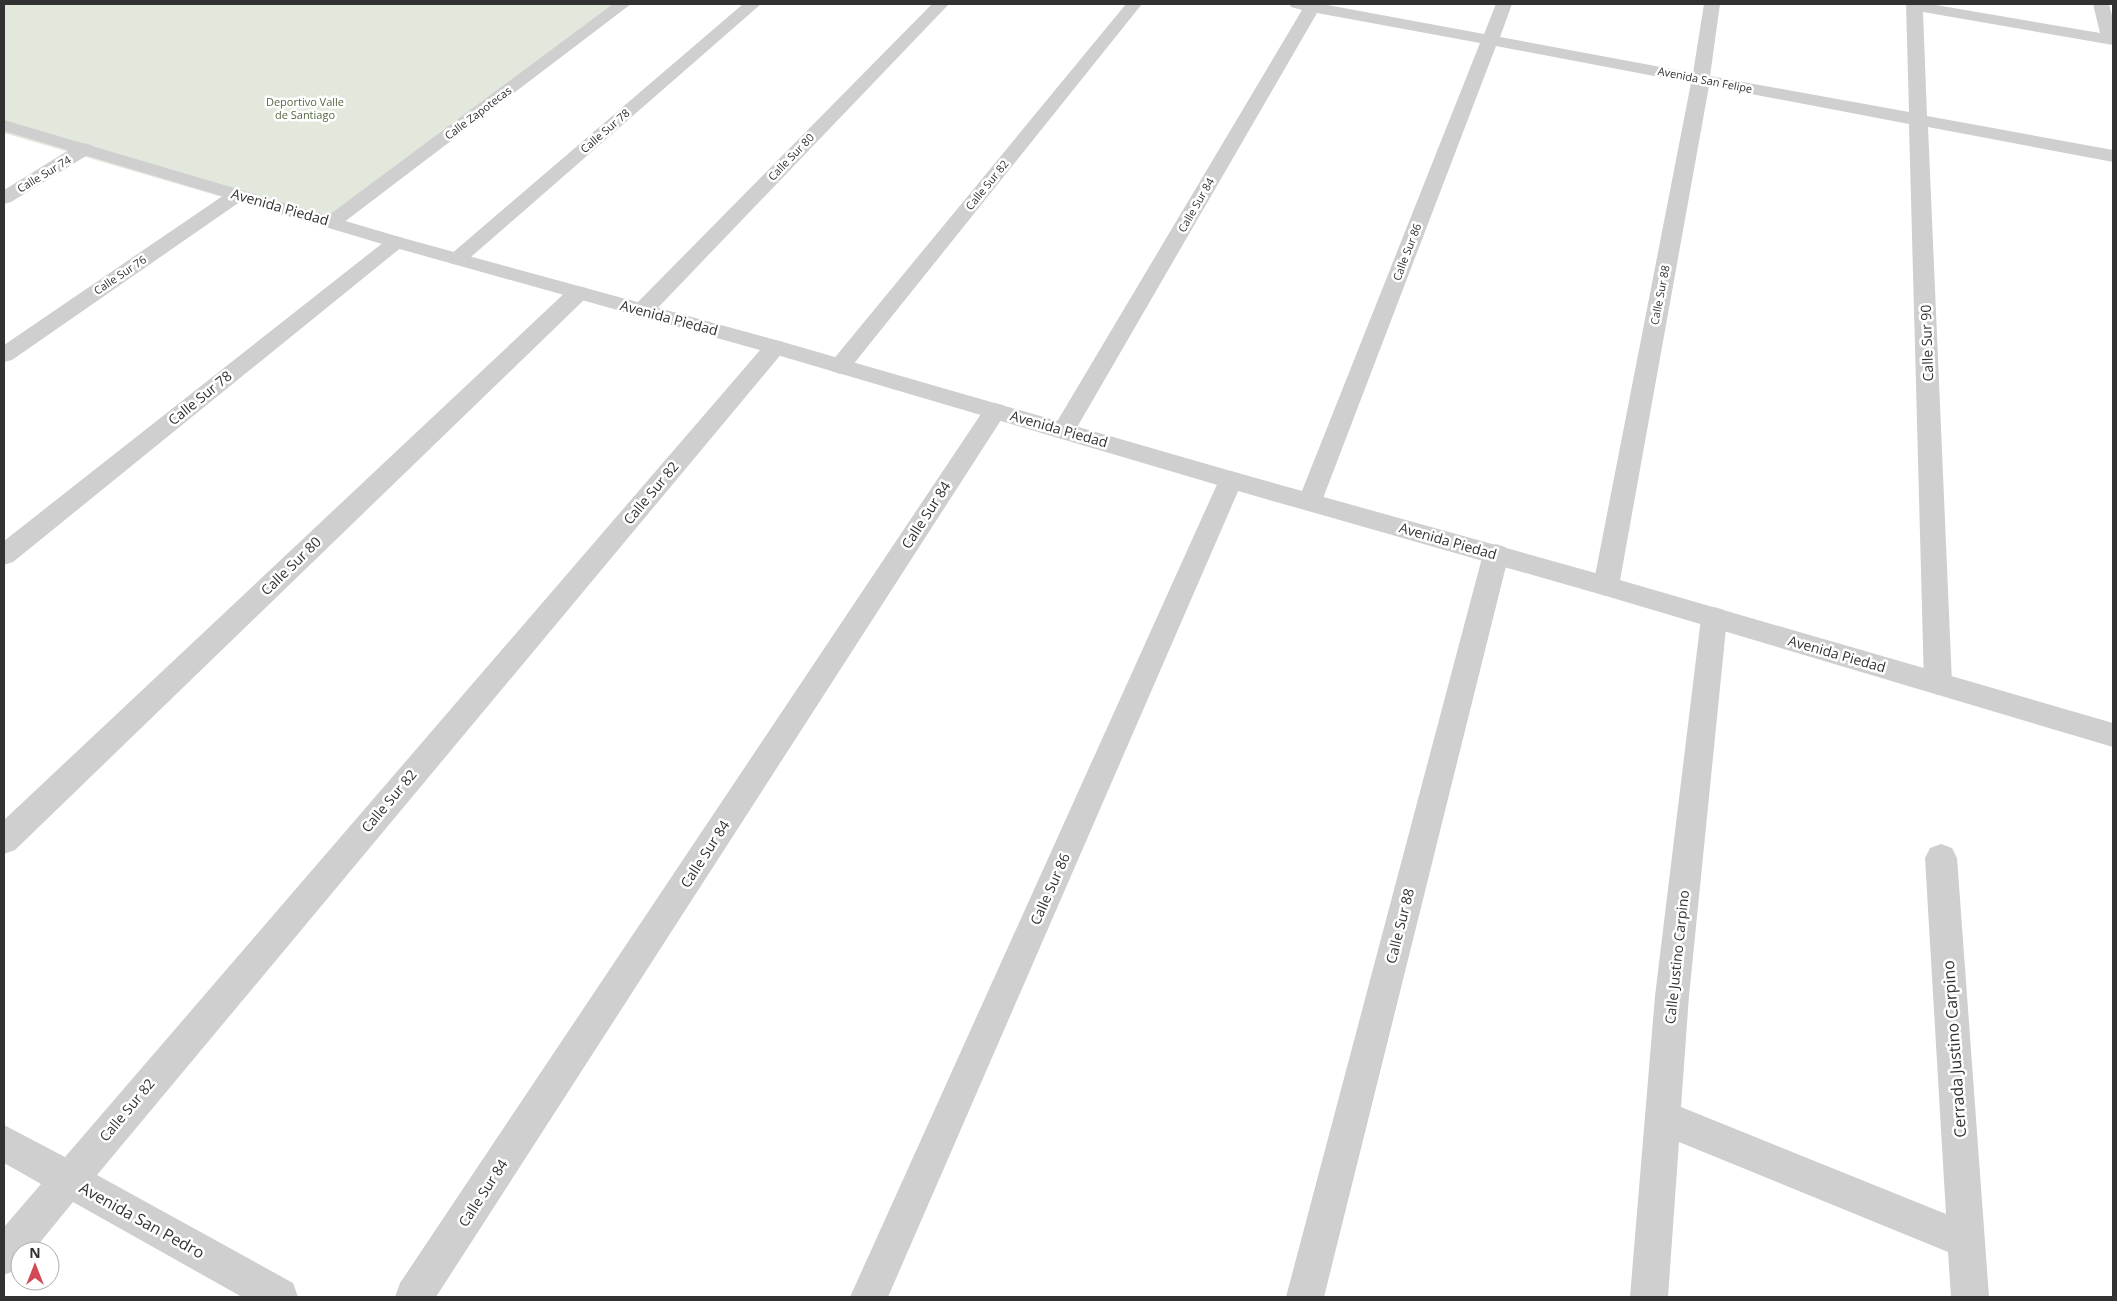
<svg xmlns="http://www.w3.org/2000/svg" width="2117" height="1301" font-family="'Open Sans',sans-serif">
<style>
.green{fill:#e2e8dc}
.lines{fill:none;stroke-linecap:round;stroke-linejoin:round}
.minor{fill:#cfcfcf;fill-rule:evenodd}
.tertiary{fill:#cfcfcf;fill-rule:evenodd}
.labels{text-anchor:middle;stroke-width:5;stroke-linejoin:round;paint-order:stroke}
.far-street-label{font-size:11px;fill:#323232;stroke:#fff}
.far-park-label{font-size:11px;fill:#566943;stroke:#fff}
.street-label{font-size:14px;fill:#323232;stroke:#fff}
.near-street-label{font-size:16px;fill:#323232;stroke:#fff}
</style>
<rect width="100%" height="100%" fill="#fff"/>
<path class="green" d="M4,4H620L324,227L4,133Z"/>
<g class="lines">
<path class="minor" d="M613,4H631L339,226L332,228L325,226L322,222L325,218Z
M743,4H761L464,263L457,265L450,263L447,259L450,255Z
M932,4H949L650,316L642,318L634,316L631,311L634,306Z
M1126,4H1142L848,371L840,374L832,371L829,366L832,361Z
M1289,4H1322L1484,34L1496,4H1512L1500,37L1693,73L1704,4H1720L1710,76L1909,112L1906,4H1930L2100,33L2093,4H2109L2113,19V45L1923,12L1927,116L2113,150V162L1928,127L1952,683L1948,691L1938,695L1928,691L1924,683L1909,124L1709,86L1619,586L1615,593L1606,596L1597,593L1593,586L1691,83L1496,46L1322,501L1319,507L1310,510L1301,507L1298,501L1480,43L1317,13L1072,436L1064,438L1056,436L1052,430L1302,10L1291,7Z
M84,143L91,145L93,149L91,153L11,202L4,204V190L77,145Z
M237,189L244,191L247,195L244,199L12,360L4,362V345L230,191Z
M396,236L403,238L406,242L403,246L13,562L4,565V541L389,238Z
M578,286L586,288L589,293L586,298L15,850L4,854V820L570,288Z
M775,340L783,342L786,347L783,352L97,1175L293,1283L298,1297H242L73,1202L33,1251H20C20,1268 20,1269 4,1275V1227L41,1184L4,1163V1125L65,1157L767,342Z
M995,403L1003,405L1007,411L1003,417L436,1297H395L400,1283L987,405Z
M1231,471L1240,474L1243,480L888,1297H850L1219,480L1222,474Z
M1496,544L1505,547L1509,554L1324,1297H1286L1483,554L1487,547Z
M1714,607L1724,610L1727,618L1689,996L1681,1107L1946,1214L1925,858L1930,848L1941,844L1952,848L1957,858L1989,1297H1951L1948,1252L1679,1142L1668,1297H1630L1655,996L1701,618L1704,610Z"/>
<path class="tertiary" d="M4,120L403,238L783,342L1231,471L1606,576L2113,723V747L1606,596L1231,489L767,352L389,246L4,131Z"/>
</g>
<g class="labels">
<g class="far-street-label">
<text transform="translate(1705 80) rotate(11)" y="4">Avenida San Felipe</text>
<text transform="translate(478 113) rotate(-37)" y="4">Calle Zapotecas</text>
<text transform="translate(605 131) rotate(-41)" y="4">Calle Sur 78</text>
<text transform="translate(791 157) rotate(-46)" y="4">Calle Sur 80</text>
<text transform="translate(44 174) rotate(-31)" y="4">Calle Sur 74</text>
<text transform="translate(987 185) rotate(-51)" y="4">Calle Sur 82</text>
<text transform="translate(1196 205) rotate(-60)" y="4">Calle Sur 84</text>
<text transform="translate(1407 252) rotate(-69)" y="4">Calle Sur 86</text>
<text transform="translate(120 275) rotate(-34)" y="4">Calle Sur 76</text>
<text transform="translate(1660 295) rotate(-79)" y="4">Calle Sur 88</text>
</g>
<g class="far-park-label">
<text x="305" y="106">Deportivo Valle<tspan x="305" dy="13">de Santiago</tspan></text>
</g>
<g class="street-label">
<text transform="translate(280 207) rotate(16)" y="5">Avenida Piedad</text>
<text transform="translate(669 318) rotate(15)" y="5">Avenida Piedad</text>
<text transform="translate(1927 343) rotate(-92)" y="5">Calle Sur 90</text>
<text transform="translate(200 398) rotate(-39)" y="5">Calle Sur 78</text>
<text transform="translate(1059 429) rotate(16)" y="5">Avenida Piedad</text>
<text transform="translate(651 493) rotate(-50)" y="5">Calle Sur 82</text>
<text transform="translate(926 515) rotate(-57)" y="5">Calle Sur 84</text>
<text transform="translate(1448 541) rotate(16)" y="5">Avenida Piedad</text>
<text transform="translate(291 566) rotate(-44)" y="5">Calle Sur 80</text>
<text transform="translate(1837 654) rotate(16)" y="5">Avenida Piedad</text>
<text transform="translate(389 801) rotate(-50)" y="5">Calle Sur 82</text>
<text transform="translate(705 854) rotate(-57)" y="5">Calle Sur 84</text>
<text transform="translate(1050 889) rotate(-66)" y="5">Calle Sur 86</text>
<text transform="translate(1400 926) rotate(-76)" y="5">Calle Sur 88</text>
<text transform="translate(1677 957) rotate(-84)" y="5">Calle Justino Carpino</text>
<text transform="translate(127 1110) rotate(-50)" y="5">Calle Sur 82</text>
<text transform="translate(483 1193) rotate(-57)" y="5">Calle Sur 84</text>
</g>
<g class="near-street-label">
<text transform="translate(1954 1049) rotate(-94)" y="6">Cerrada Justino Carpino</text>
<text transform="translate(142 1220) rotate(29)" y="6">Avenida San Pedro</text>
</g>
</g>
<rect width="2117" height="1301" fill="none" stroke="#323232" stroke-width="10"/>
<g transform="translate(35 1266)"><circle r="24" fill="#ffffff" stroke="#adadad"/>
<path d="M0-4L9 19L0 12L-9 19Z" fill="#d34a56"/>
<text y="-8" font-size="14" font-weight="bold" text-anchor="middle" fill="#323232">N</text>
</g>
</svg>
